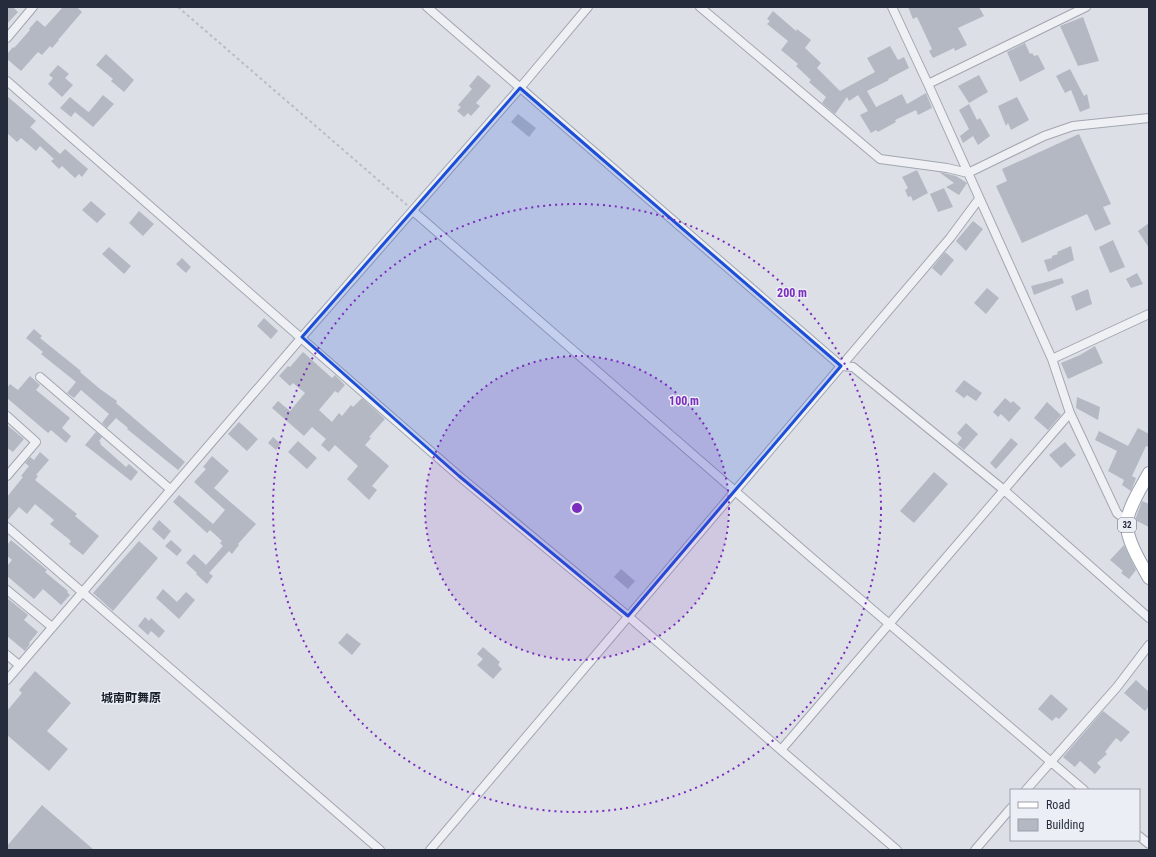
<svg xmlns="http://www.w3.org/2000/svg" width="1156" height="857" font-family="'Roboto Condensed','Noto Sans JP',sans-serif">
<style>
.building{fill:#b3b8c2}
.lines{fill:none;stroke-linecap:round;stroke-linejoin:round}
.street-casing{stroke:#a2a6b0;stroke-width:10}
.primary-casing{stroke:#9ba2b1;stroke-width:14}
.path{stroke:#babdc4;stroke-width:2;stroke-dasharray:3 3;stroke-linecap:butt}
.street{stroke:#eef0f4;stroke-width:8}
.primary{stroke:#fff;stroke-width:12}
.marked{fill:#1d4ed8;fill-opacity:0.2;stroke:#1d4ed8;stroke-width:3;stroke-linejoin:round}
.ring{fill:none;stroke:#7b2cbf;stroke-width:2;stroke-dasharray:2 4}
.labels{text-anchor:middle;stroke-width:3;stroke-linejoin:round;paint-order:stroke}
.shield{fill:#ebeef4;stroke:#616673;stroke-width:1}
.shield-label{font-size:9px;font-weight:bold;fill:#262c3c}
.quarter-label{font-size:12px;font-weight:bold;fill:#181e2c;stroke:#ebeef4}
.centre{fill:#7b2cbf;stroke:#ebeef4;stroke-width:2}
.ring-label{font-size:12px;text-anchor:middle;font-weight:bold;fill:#7b2cbf;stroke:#ebeef4;stroke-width:3;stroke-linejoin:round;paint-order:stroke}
</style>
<rect width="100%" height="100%" fill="#dcdfe6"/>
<path class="building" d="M7,7H13L18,12L7,24Z
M63,7H77L82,12L58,40H59L52,48L50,46L42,55L38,52L21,71L7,59V54L13,47L14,48L30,30L29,29L37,20L45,27Z
M908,7H979L984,16L958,28L967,45L955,51L954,48L933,58L929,51L932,49L917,17L913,19Z
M773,11L796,31L797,29L811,40L805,48L821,63L817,68L840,91L875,72L867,58L890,46L898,60L904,57L909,68L888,79L889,80L867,91L876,107L902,94L907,104L926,93L932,108L918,115L916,110L895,120L896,122L878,132L876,130L871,133L860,115L868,111L858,95L849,101L847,97L835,114L822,103L826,97L809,82L811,80L796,66L798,64L781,50L788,41L767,24L770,21L767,19Z
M1083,17L1099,61L1078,66L1060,26Z
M1025,43L1030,54L1032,53L1034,56L1038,55L1045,69L1020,82L1007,52Z
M106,54L134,80L124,92L111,81L113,79L96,65Z
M58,65L69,74L65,78L73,85L62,97L48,84L53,78L49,75Z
M1070,69L1084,96L1087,94L1090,108L1080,112L1071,90L1065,93L1056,76Z
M478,75L491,86L476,103L480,106L471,116L468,113L464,117L457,111L461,107L458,105L472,89L469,86Z
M979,75L988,92L969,103L958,86Z
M103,95L114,104L93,127L75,112L71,117L60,108L70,97L87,111L89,112Z
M7,96L36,121L30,127L60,154L65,149L88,169L82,177L79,174L75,178L62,166L59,169L51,161L54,159L40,146L36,151L21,138L17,142L7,133Z
M1017,97L1029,120L1011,130L1008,123L1006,126L998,106Z
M969,104L977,120L980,118L990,136L978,145L973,136L963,143L960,136L969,129L959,110Z
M518,114L536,128L529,137L511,122Z
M1079,134L1111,204L1103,207L1111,224L1095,231L1087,214L1022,243L996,186L1007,181L1002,169Z
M917,170L928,193L913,201L911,196L908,197L905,190L908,188L902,177Z
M939,172L956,176L967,183L959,195L946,187L954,183Z
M944,188L953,207L938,212L930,194Z
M91,201L106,214L97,223L82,210Z
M139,211L154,224L143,236L129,223Z
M973,221L983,229L966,251L956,241Z
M1149,223V248L1138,231Z
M1113,240L1125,267L1110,273L1099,247Z
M1071,246L1074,260L1048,272L1044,260L1052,258V256L1058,254L1057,252Z
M109,247L131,266L124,274L102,254Z
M945,252L954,260L941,276L932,268Z
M182,258L191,267L186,273L176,264Z
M1137,273L1143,284L1131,288L1126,279Z
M1062,278L1064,283L1034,295L1031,286Z
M987,288L999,298L986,314L974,303Z
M1088,289L1092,304L1076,311L1071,296Z
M264,318L278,331L271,339L257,326Z
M34,329L42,336L40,338L81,371L80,372L100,389L117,401L116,403L185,462L178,470L127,429L128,428L116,418L107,428L102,423L109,414L81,390L74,398L67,393L76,382L41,354L43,352L26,338Z
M1095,346L1103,363L1068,379L1061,363L1080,355Z
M303,352L332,378L335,375L345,385L338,393L335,391L319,410L332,422L339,413L342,416L351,405L353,407L362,398L385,419L369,437L371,438L365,445L389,466L372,486L377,490L369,500L347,479L358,466L335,445L329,452L321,445L326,439L312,427L304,436L272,408L278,401L290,411L305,393L293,383L290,386L279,376L288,366L290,367Z
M30,376L40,385L36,390L70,418L62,428L71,436L66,443L51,430L48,433L7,398V388L10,384L18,390Z
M964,380L982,393L976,401L967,395L964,398L955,391Z
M1077,397L1100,407L1098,420L1076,408Z
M1005,398L1011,403L1013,401L1021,408L1009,422L1001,414L998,417L993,412Z
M1047,402L1061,415L1048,430L1034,418Z
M239,422L258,439L247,451L228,434Z
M966,423L978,434L964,450L957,444L962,438L957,433Z
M7,425L24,439L13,452L7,448Z
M1138,428L1149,434V447L1146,446L1132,476L1136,478L1131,491L1122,485L1124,480L1108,471L1117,451L1095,440L1099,431L1128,446Z
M96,432L102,437L99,441L101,443L100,444L126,467L129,464L138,472L131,481L85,445Z
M273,437L281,444L276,450L268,443Z
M1011,438L1018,444L996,469L990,463Z
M298,441L317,458L307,469L288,452Z
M1065,442L1076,455L1061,468L1049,455Z
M40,452L49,460L36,475L38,476L35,480L77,514L75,516L99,536L83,555L69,544L71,541L50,524L54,520L35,504L27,514L19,507L7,521V497L23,477L21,476L29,466L25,463L30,457L34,460Z
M212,456L229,471L214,488L256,524L238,544L239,545L232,554L229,551L209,573L213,576L207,584L196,574L197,573L186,563L194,554L206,565L223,546L220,543L222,541L210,530L207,533L173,502L179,495L213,524L225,510L194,482L206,469L203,467Z
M934,472L948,484L914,523L900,511Z
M1142,501L1149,504V527L1135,520Z
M159,520L171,531L164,540L152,529Z
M11,540L47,570L45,572L68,591L67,592L70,595L61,605L43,589L34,599L7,576V566L12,560L7,556V545Z
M171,540L182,550L177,556L165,546Z
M139,541L158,558L113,611L93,593Z
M1124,545L1136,570L1129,579L1121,573L1123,571L1110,560Z
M621,569L635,581L628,589L614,577Z
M163,589L177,602L186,592L195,600L179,619L156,598Z
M7,598L28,615L24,620L38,632L29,643L30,644L25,651L7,636Z
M145,617L149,621L151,618L165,631L159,638L151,631L148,635L138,626Z
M347,633L361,644L352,655L338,643Z
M483,647L500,662L498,665L502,669L493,679L477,665L483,659L477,654Z
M35,671L71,703L47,731L68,749L49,771L7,735V711L22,693L19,690Z
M1136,680L1149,692V706L1145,711L1124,693Z
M1051,694L1068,709L1059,719L1056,717L1052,721L1038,709Z
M1103,711L1130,732L1121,742L1116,738L1105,752L1107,754L1097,763L1101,767L1095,774L1080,761L1075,767L1063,757Z
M42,805L94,850H7V846Z"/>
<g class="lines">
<g class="street-casing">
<path id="street" d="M427,7L841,366L853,367L1004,490L1149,618
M700,7L880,159L947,168L968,173L1044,136L1073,126L1149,118
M892,7L928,84L1052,359L1070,413L1117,513L1127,521
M7,38L33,7
M7,81L459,476L628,616L781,750L897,850
M928,84L1086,7
M413,211L812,558L1084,790
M1052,359L1149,314
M40,377L170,489
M7,416L36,442L7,476
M7,527L380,850
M7,590L52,627
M7,655L19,665
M7,680L302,337L520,88L588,7
M781,750L1070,413
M1026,790L1117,687L1149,645
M1139,836L1149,844
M430,850L950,238L979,199
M975,850L1011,808"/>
</g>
<g class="primary-casing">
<path id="primary" d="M1149,473C1142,486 1129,506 1127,521C1125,538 1141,563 1149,578"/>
</g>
<path class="path" d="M178,7L407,205"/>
<use href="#street" class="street"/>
<use href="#primary" class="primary"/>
</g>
<path class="marked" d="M520,88L841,366L628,616L459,476L302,337Z"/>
<circle cx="577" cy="508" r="152" fill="#7b2cbf" fill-opacity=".12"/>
<g class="ring">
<circle cx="577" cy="508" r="152"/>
<circle cx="577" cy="508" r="304"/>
</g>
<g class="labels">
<rect class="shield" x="1118" y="518" width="18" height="14" rx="3"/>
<g class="shield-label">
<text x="1127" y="528">32</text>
</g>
<g class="quarter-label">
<text x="131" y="702">城南町舞原</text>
</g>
</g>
<circle cx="577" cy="508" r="6" class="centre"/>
<g class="ring-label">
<text x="792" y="297">200 m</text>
<text x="684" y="405">100 m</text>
</g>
<rect width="1156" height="857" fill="none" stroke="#262c3c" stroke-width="16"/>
<rect x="1010" y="789" width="130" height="52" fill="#ebeef4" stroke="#9ca0aa"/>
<rect x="1018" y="802" width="20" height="6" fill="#ffffff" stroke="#9ca0aa"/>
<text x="1046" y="809" font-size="12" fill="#262c3c">Road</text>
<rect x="1018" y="819" width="20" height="12" fill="#b3b8c2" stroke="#9ca0aa"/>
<text x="1046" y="829" font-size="12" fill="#262c3c">Building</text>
</svg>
